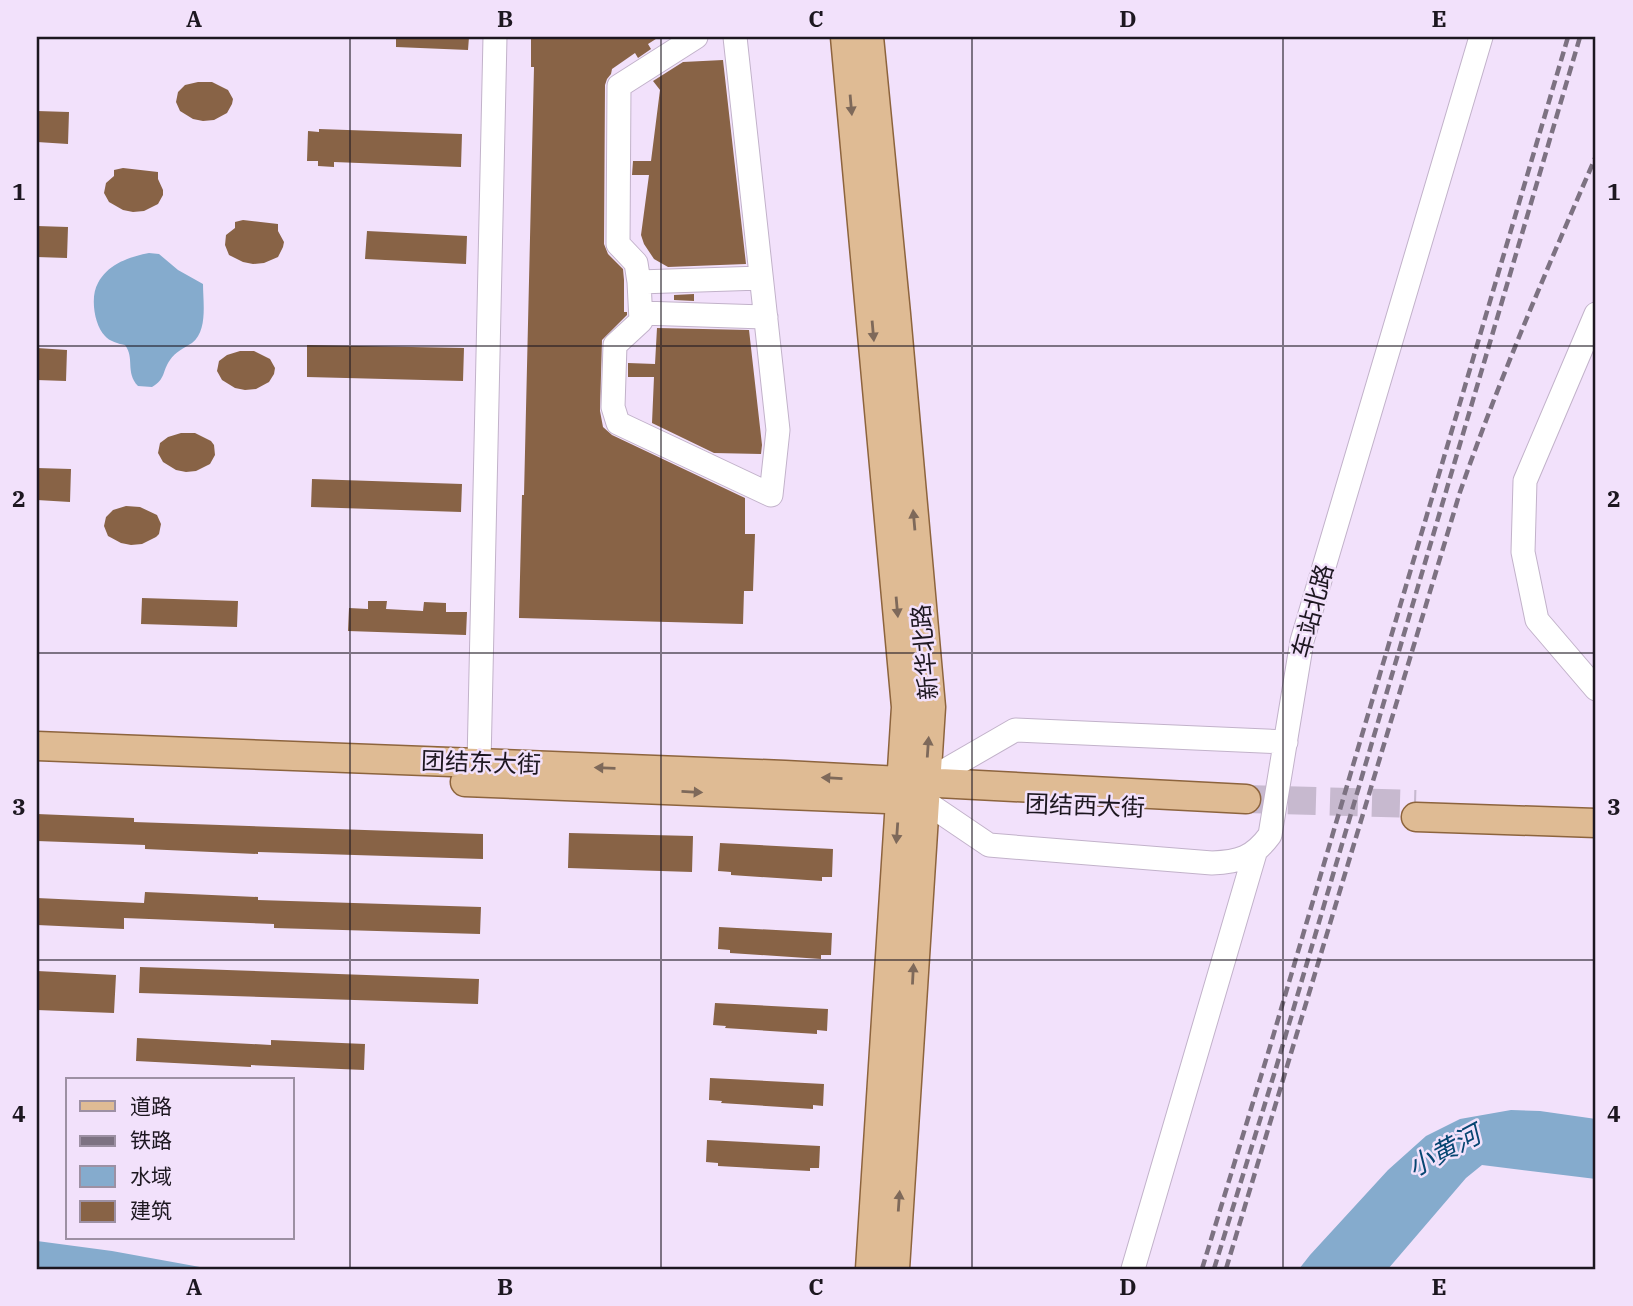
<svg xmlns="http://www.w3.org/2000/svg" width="1633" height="1306" font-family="'IBM Plex Serif','Noto Sans SC',serif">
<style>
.water{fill:#85abcd}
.building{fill:#886346}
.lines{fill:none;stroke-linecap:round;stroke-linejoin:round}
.major-tunnel{stroke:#c7b9cf;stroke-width:28;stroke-dasharray:28 14;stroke-linecap:butt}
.minor-casing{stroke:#c2b2ca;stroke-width:25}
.major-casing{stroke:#8d643d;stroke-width:31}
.minor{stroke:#fff;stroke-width:23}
.major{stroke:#dfbb94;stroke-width:28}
.rail{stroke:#7d7282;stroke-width:4.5;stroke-dasharray:10 5;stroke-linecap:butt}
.oneway{fill:#7e695a}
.grid{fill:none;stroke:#1d1720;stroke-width:2;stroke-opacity:0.55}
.labels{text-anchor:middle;stroke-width:5;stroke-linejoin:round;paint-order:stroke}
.street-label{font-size:24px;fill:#1d1720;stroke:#f2e1fb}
.water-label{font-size:26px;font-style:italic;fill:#074672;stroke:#f2e1fb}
.neatline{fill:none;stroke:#1d1720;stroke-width:2.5}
.grid-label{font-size:23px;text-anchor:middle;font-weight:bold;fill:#1d1720}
</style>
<rect width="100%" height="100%" fill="#f2e1fb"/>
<path class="water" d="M149,253L159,254L178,270L203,284C203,302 208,331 192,343C184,348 175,352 170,360C162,371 166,379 152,387L138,386C125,372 135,358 125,345C119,344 109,341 105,336C94,325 90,296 98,283C108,264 129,257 149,253Z
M1511,1110L1540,1111L1596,1119V1179L1482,1165L1466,1178L1388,1269H1299L1310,1255L1388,1170L1426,1136L1460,1119Z
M37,1241L112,1251L211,1269H37Z"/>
<path class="building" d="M396,37H469L468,50L396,47Z
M531,37H659L648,44L651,49L638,58L635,53L612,69L611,74L607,79L605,85L604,244L608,254L623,269L624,280V312H627V315L602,340L600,411L603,427L612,435L745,498V534H755L753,591H744L743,624L519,618L522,495H524L534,67H531Z
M723,60L746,264L668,267L654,259L644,244L641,235L649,175H632L633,161H651L660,90L653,81L683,62Z
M198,82H212L228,90L233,99L232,104L227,113L214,120L203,121L193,119L180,111L176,102L178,92L185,85Z
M37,111L69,112L68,144L37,142Z
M319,129L462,134L461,167L334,162V167L318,166V161H307L308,131L319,132Z
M123,168L158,172V179L163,190V195L158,204L144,211L133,212L123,210L109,202L104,193L106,183L114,176V170Z
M243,220L278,224V231L284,242L283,247L278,257L264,263L253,264L243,262L229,255L225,245L226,235L235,228V222Z
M37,226L68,227L67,258L37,257Z
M367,231L467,236L466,264L365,259Z
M694,294V301L674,300V295Z
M657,328L749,330L762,445L761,454L714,453L652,423L654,377H628V363L655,364Z
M307,345L464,348L463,381L307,377Z
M37,348L67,350L66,381L37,380Z
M240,351H254L270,359L275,368L274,374L269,382L256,389L245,390L235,388L222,380L217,371L219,361L227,355Z
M181,433H195L211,441L214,445L215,455L210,464L196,471L186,472L176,470L163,462L158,453L160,443L168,437Z
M37,468L71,469L70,502L37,500Z
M312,479L462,484L461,512L311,507Z
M126,506L140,507L157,515L161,524L159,534L156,537L142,544L131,545L121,543L108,536L104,526L106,517L113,510Z
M142,598L238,601L237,627L141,624Z
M368,601H387L386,609L423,611L424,602L446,603V612H467L466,635L348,631L349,608L368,609Z
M37,814L134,818V822L483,834V859L258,852V854L145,849V845L37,841Z
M569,833L693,836L692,872L568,868Z
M720,843L833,849L832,877H822V881L731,875V872L718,871Z
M145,892L258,897V900L481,907L480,934L274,928V924L124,918V929L37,925V898L144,903Z
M719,927L832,933L831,955H821V959L730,953V950L718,949Z
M140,967L479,979L478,1004L139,993Z
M37,971L116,975L114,1013L37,1010Z
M715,1003L828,1009L827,1031L817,1030V1034L725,1028L726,1026L713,1025Z
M137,1038L271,1045V1040L365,1044L364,1070L251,1065V1067L136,1061Z
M710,1078L824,1084L823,1106L813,1105V1109L721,1103L722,1101L709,1100Z
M707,1140L820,1146L819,1168H810V1171L718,1166V1163L706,1162Z"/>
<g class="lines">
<path class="major-tunnel" d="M1246,799L1416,804"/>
<g class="minor-casing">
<path id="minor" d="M696,37L619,86L618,244L636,263L639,282L641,321L615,345L613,407L618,423L771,495L778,430L735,37
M639,282L761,278
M641,313L766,317
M1596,314L1525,481L1523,552L1537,620L1596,689
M479,763L495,37
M925,782L1015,730L1286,742
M924,801L989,845L1212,863C1239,862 1253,858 1270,835L1302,641L1481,37
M1133,1269L1255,853"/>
</g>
<g class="major-casing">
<path id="major" d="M845,37L906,707L870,1269
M869,37L896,314L931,707L895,1269
M37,746L785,775L1246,799
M465,782L886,799
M1416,817L1596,823"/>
</g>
<use href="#minor" class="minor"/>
<use href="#major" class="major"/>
<path class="rail" d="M1202,1269L1269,1050L1568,37
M1214,1269L1276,1068L1580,37
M1226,1269L1460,492C1500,377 1548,267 1596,156"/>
</g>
<defs><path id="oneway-solid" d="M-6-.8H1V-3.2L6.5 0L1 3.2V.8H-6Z" transform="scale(1.75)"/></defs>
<g class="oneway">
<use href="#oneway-solid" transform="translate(851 105) rotate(85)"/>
<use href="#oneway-solid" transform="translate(873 331) rotate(85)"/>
<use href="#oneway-solid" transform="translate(914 520) rotate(-95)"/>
<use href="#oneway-solid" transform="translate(897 607) rotate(85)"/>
<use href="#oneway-solid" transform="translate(928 747) rotate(-86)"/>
<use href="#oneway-solid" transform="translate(605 768) rotate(-178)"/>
<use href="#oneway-solid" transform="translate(832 778) rotate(-177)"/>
<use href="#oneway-solid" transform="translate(692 792) rotate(3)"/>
<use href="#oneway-solid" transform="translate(897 833) rotate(94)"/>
<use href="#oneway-solid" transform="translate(913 974) rotate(-87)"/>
<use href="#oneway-solid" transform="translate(899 1201) rotate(-86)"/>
</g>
<path class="grid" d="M350,37V1269M661,37V1269M972,37V1269M1283,37V1269M37,346H1596M37,653H1596M37,960H1596"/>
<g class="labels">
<g class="street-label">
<text transform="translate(1313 611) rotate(-75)" y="8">车站北路</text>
<text transform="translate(925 652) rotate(-95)" y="8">新华北路</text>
<text transform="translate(481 763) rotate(2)" y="8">团结东大街</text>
<text transform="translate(1085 806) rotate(2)" y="8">团结西大街</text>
</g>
<g class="water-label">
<text transform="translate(1444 1151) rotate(-28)" y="9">小黄河</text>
</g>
</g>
<rect width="1633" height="1306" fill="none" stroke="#f2e1fb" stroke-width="77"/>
<rect x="66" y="1078" width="228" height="161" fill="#f2e1fb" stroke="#9d90a3" stroke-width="2"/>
<rect x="80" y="1101" width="35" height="10" fill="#dfbb94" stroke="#9d90a3" stroke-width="2"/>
<text x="130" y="1114" font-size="21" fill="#1d1720">道路</text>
<rect x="80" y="1136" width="35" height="10" fill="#7d7282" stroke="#9d90a3" stroke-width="2"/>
<text x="130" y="1148" font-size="21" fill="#1d1720">铁路</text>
<rect x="80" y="1166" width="35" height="21" fill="#85abcd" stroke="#9d90a3" stroke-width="2"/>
<text x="130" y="1184" font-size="21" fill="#1d1720">水域</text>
<rect x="80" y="1201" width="35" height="21" fill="#886346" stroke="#9d90a3" stroke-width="2"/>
<text x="130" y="1218" font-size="21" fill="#1d1720">建筑</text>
<rect x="38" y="38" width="1556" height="1230" class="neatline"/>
<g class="grid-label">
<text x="194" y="27">A</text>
<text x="505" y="27">B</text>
<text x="816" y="27">C</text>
<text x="1128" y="27">D</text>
<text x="1439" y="27">E</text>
<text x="19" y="200">1</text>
<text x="1614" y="200">1</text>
<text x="19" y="507">2</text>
<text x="1614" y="507">2</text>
<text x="19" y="815">3</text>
<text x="1614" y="815">3</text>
<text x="19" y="1122">4</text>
<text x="1614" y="1122">4</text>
<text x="194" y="1295">A</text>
<text x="505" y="1295">B</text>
<text x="816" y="1295">C</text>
<text x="1128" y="1295">D</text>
<text x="1439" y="1295">E</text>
</g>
</svg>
